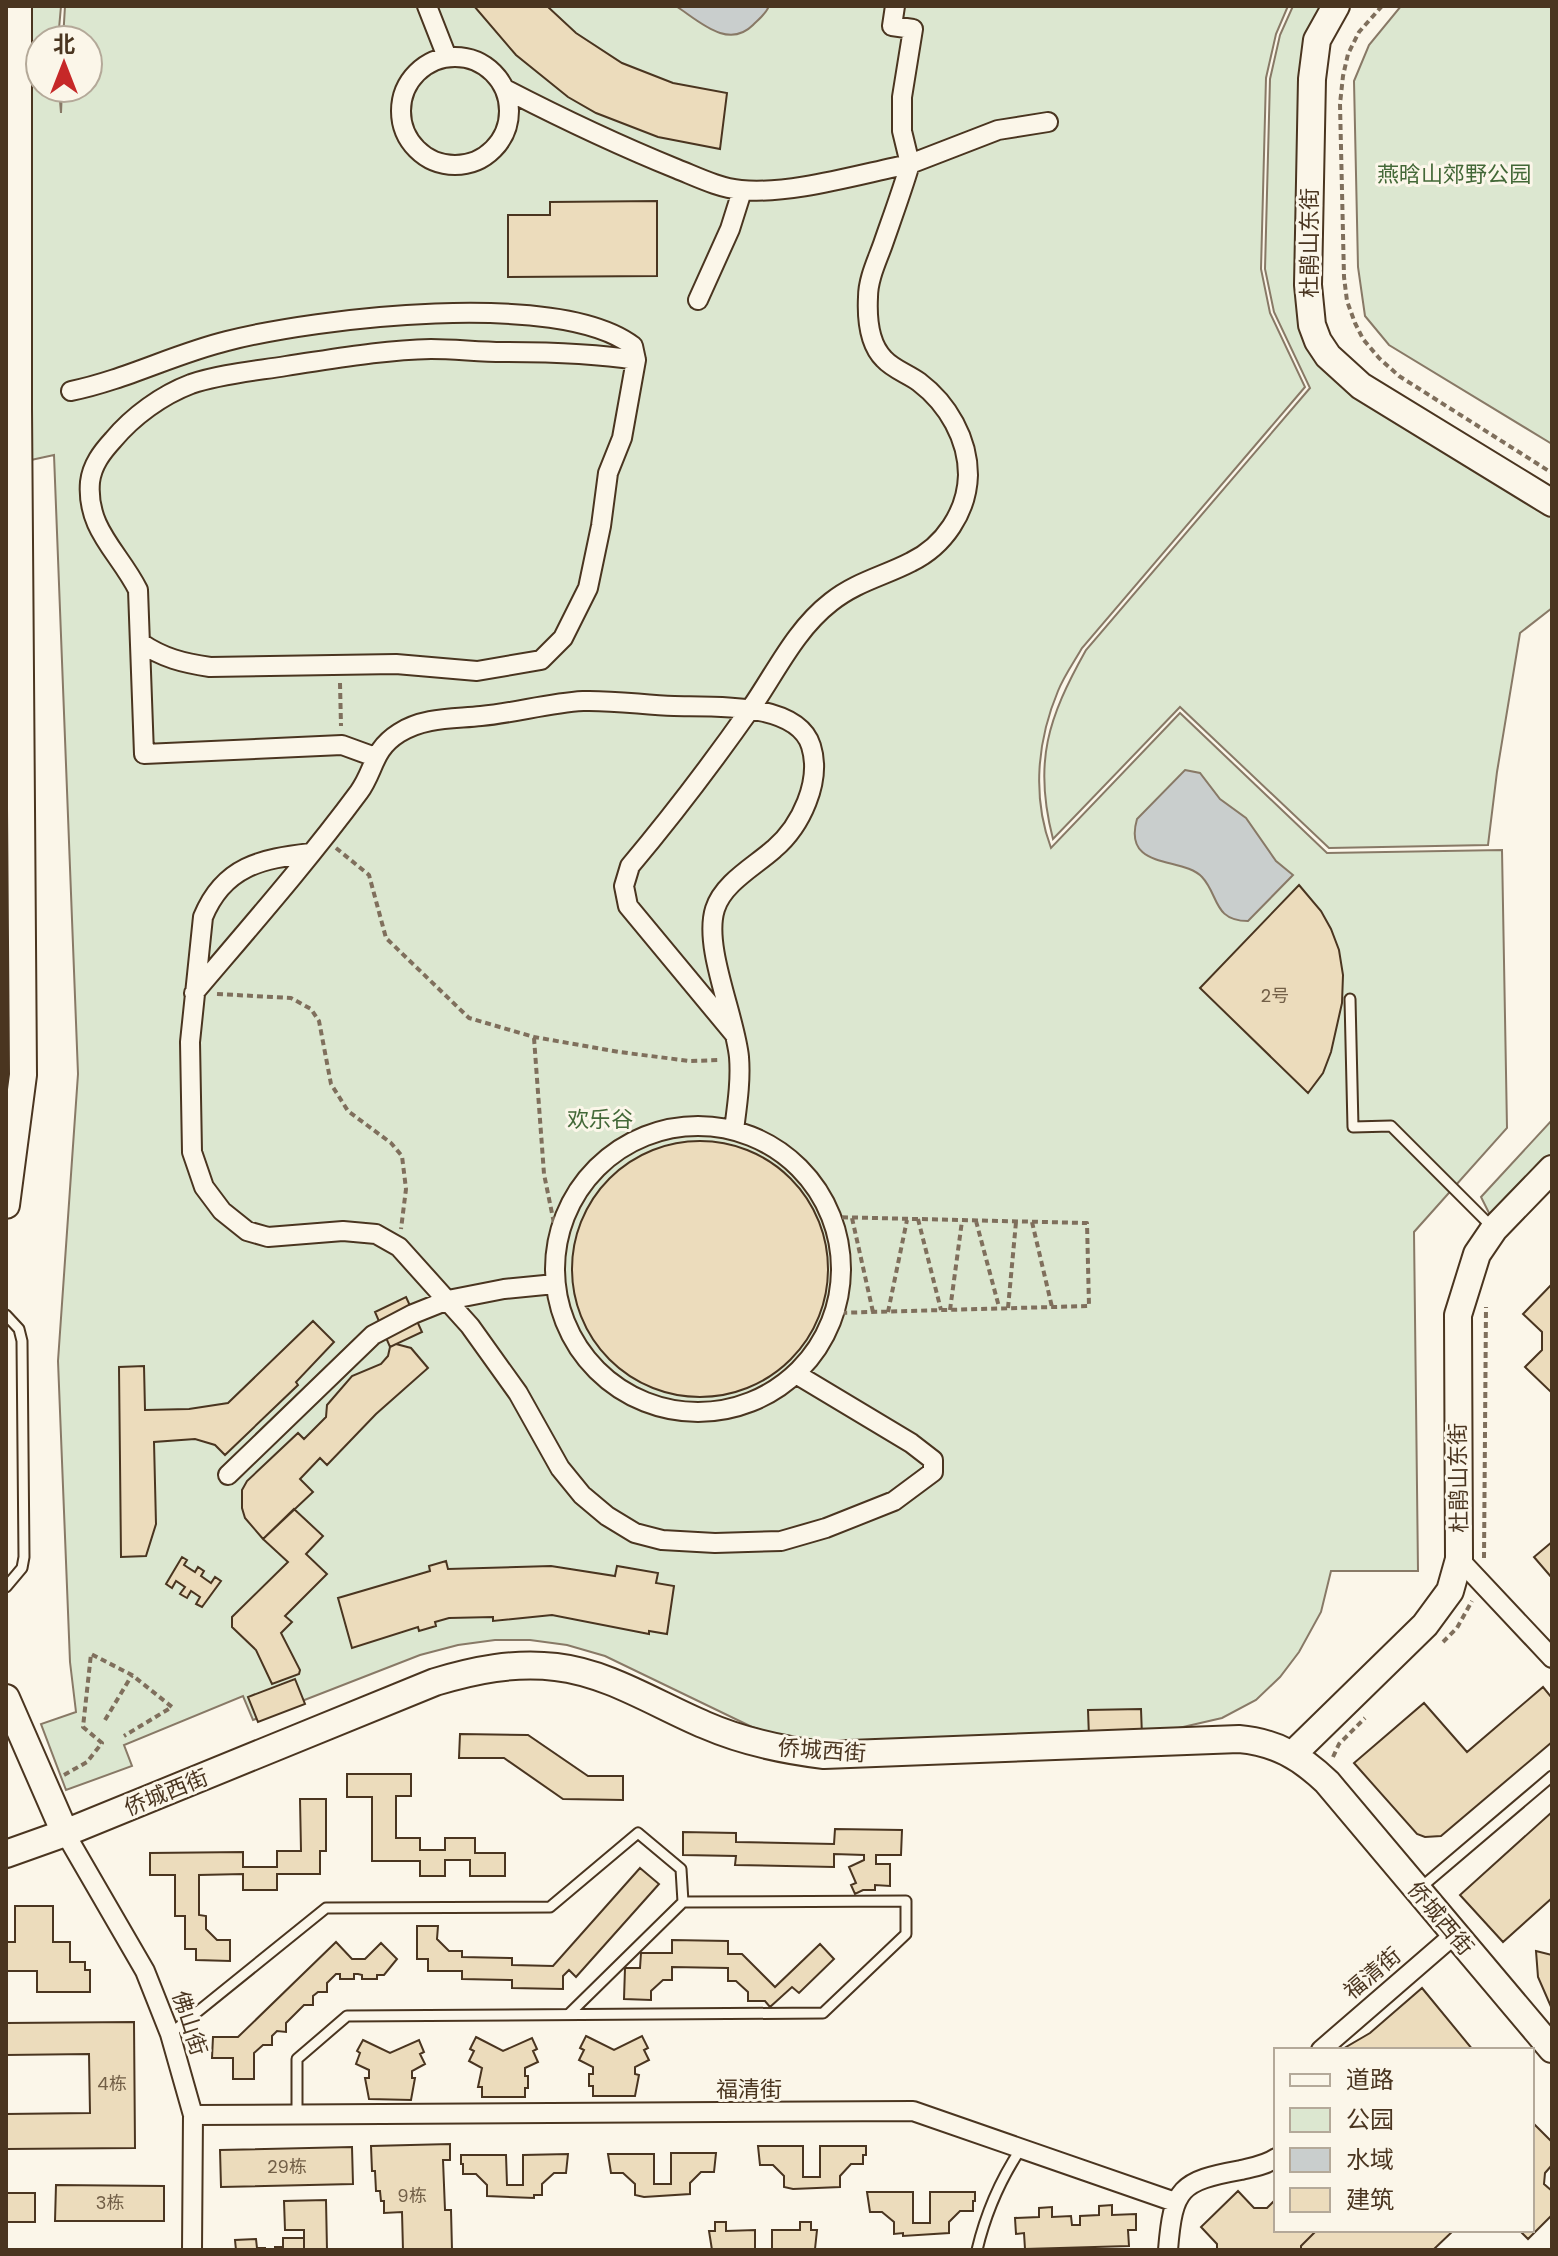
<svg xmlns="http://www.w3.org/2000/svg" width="1558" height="2256" font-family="Poppins,'Noto Sans SC',sans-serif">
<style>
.green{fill:#dce7d0;stroke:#887966;stroke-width:2}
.water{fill:#c9cecd;stroke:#887966;stroke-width:2}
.building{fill:#ecdcbc;stroke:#4a3520;stroke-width:2}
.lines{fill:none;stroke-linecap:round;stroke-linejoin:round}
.lane-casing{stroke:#4a3520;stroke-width:13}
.street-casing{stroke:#4a3520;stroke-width:22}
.secondary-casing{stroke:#4a3520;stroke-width:30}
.path{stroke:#7f6f5c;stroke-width:4;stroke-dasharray:6 4;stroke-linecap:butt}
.lane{stroke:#fbf6e9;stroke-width:9}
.street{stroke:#fbf6e9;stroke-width:18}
.secondary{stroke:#fbf6e9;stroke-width:26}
.labels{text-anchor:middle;stroke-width:6;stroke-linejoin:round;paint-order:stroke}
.number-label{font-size:18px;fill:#725f47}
.park-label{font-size:22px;fill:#436837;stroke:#fbf6e9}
.street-label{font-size:22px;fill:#4a3520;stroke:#fbf6e9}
</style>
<rect width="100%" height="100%" fill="#fbf6e9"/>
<path class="green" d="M27,6H61L58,40H40V88H59L61,113L62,88H88V40H63L65,6H1288L1276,34L1266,78L1261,269L1270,313L1305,387L1082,648C1074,662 1064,676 1058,691C1037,741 1032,797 1051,848L1180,713L1327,853L1502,850L1507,1128L1414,1232L1418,1571H1331L1321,1612L1299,1652L1280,1677L1256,1700L1222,1718L1170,1730L880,1740H809L780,1736L752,1727L605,1656L567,1645L530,1640H495L458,1645L420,1655L253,1720L243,1696L124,1745L132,1766L66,1790L41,1724L76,1712L70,1662L58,1361L78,1074L54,455L31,460Z
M1293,6H1330L1327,10L1314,343L1552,508V608L1520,633L1497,772L1488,845L1329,848L1180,707L1053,839C1033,762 1048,718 1086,650L1310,388L1274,312L1265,269L1270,79L1280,35Z
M1401,6H1552V444L1389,345L1365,316L1358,267L1354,81L1369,45Z
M1552,1120V1157L1491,1217L1481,1197Z"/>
<path class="water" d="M676,6H769C766,14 759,19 753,25C728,50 699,21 676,6Z
M1185,770L1200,773L1220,799L1246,818L1276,861L1293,875L1248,921C1213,921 1219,895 1202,877C1183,856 1122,871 1137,819Z"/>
<path class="building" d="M474,6H547L576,33L622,63L673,83L727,93L720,149L658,137L596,113L568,97L516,55Z
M657,201V276L508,277V215H550V202Z
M1299,885L1321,911L1331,929L1339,950L1343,975L1342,1003L1331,1052L1323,1073L1308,1093L1200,988Z
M572 1269a128 128 0 1 1 256 0a128 128 0 1 1-256 0Z
M1552,1284V1393L1525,1367L1542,1350V1332L1523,1314Z
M406,1297L422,1332L390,1347L375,1312Z
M313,1321L334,1342L296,1382L298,1385L225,1455L215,1445L195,1439L154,1442L156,1524L146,1556L121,1557L119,1367L144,1366L145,1410L189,1409L228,1403Z
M396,1344L411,1348L428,1368L376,1414L327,1465L320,1458L300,1479L313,1492L263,1539L245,1518L242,1508V1490L247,1481L298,1433L304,1439L326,1417L327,1405L352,1376L381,1364L388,1356L390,1347Z
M294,1509L323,1536L306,1554L327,1574L285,1616L292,1622L281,1633L300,1670L299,1674L272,1684L256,1650L232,1627V1617L288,1562L263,1539Z
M1552,1542V1578L1534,1557Z
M182,1557L187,1560L184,1565L195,1572L198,1567L204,1571L201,1576L211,1583L215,1577L221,1581L202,1607L196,1604L200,1597L191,1591L187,1598L180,1594L185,1587L176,1581L172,1588L166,1584Z
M446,1561L448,1569L551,1566L615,1576L617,1566L658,1573L656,1583L674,1586L667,1634L649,1631V1634L552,1615L493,1621V1617L449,1618L435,1622L436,1626L419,1631L418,1627L352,1648L338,1598L430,1571L429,1566Z
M295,1679L305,1704L258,1722L248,1697Z
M1543,1687L1552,1698V1742L1441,1836L1425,1837L1417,1834L1354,1763L1424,1703L1467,1752Z
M1141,1709L1142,1736L1089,1737L1088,1710Z
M460,1734L528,1735L588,1776H623V1800L563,1799L504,1758H459Z
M347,1774H411V1796H396V1838H420V1850H445V1838H475V1853H505V1876H470V1860H445V1876H420V1861H372V1797H347Z
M300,1799H326V1851H320V1874H277V1890H243V1874L199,1875V1915L206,1916V1929L217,1940H230V1961L196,1960V1949H185V1916H175V1875H150V1853L243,1852V1867H277V1851H301Z
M1552,1812V1898L1503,1942L1460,1895Z
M835,1829L902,1830L901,1855H876V1864H890V1886L875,1885V1890H863L855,1894L851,1885L856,1883L849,1867L864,1860V1855L834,1854V1867L735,1865L736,1856L683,1855V1832L736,1833V1842L834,1844Z
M640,1868L659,1884L576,1977L569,1970L563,1976V1989L512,1988V1980L462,1979V1971H428V1959H417V1926H438L437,1939L449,1951H462V1957L512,1958V1965L553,1966Z
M15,1906H53V1942H70V1962H85V1970H90V1992H37V1971H6V1942H15Z
M672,1940L728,1941V1954H742L775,1987L820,1944L834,1959L799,1993L792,1987L770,2007L765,2001H748V1992L736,1981H728V1968L672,1967V1980H663L651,1991V2000L624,1999L625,1968H640L641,1953H672Z
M336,1942L352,1959H365L381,1943L397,1959L384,1975H377V1979H362V1975L358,1974H354V1979H340V1974H336L327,1983V1992H318L313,1996V2005H304L286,2023V2032L277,2031L272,2036V2045H263L254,2053V2079H233V2058H212L213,2037H238Z
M1536,1951L1552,1955V2009L1538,1977Z
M1422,1988L1473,2050H1341L1370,2033Z
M134,2022L135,2148L6,2149V2114L90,2113L89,2054L6,2055V2023Z
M586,2036L614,2050L642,2036L648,2048L644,2050L649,2060L635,2067V2074L639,2075L635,2096H593V2086H589V2074H593V2067L579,2060L584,2050L580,2048Z
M476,2037L503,2051L532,2038L537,2049L533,2051L538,2062L525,2068V2076H528V2088H525V2097H482V2087H478L482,2068L469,2061L474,2051L470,2049Z
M363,2040L390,2053L419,2040L424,2052L420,2054L425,2064L412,2071V2078H415L411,2100L369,2099L365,2078H369V2070L356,2064L360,2053L357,2051Z
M1532,2122L1552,2142V2165L1545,2173L1544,2184L1552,2191V2215L1528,2239L1519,2230H1532Z
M450,2144V2160H443L445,2210H451L452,2250H403L402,2212L384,2213V2201H381L380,2191H376L375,2171H372L371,2146Z
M758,2146H803V2177H820V2146H866V2155H863V2164H851L840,2176V2187L793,2189L784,2187V2176L773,2165H760Z
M352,2147L353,2184L221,2187L220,2150Z
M671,2153H716L714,2172H701L690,2183V2194L644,2197L635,2195V2184L623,2173H611L608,2154H654V2184H671Z
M568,2154L566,2173H554L542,2184V2195H534V2198L487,2196V2185L476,2174H463V2164H461V2155H506L507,2185H523V2155Z
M56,2185L164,2186V2221H55Z
M1238,2191L1254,2208H1267L1276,2199V2230H1317L1301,2246V2250H1217V2244L1201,2227Z
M867,2192H913V2223H930V2192H975V2201H973V2211H960L949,2222V2233L903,2236V2233L894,2234V2222L882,2212H870Z
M6,2193H35V2222H6Z
M326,2200L327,2250H304V2230H285L284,2201Z
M1112,2205V2215L1136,2214V2230H1128L1129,2246L1025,2249L1024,2233L1016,2234L1015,2218L1039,2217V2208L1052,2207V2217L1071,2216L1072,2225H1080V2216L1099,2215V2206Z
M715,2222H726V2231L755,2230V2250H712L709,2231H715Z
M800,2222H811V2230H817L815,2249L772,2250V2230H800Z
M1317,2230H1454L1433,2250H1301V2246Z
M283,2238H304V2250H275V2247H283Z
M256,2239L257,2248H265V2250H236L235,2240Z"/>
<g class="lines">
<g class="lane-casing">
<path id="lane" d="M1350,999L1353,1127L1391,1126L1492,1227
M6,1315L19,1329L22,1341L24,1557L22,1568L6,1587
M1425,1884L1552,1776
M170,2034L326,1908L550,1907L638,1833L681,1869L683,1902
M297,2115V2059L347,2016L823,2013L906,1934V1901L683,1902L569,2014
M977,2250C986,2212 999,2182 1020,2150"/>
</g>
<g class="street-casing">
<path id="street" d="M427,6L447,57
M401 111a54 54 0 1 1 108 0a54 54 0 1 1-108 0Z
M505,89C561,118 618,145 677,169C697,177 719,188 741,190C790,195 860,174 910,164L902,131V97L913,29L892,26L895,6
M698,300L730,229L742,191
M71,391C125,380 174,354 227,341C316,318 558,289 633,346L636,360L622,438L608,473L601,526L588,588L563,638L541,660L477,671L396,664L210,667C183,663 163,658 141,643
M375,757L342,745L144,754L138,590C119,552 86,529 90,482C92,465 102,452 113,440C133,416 162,395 191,384C221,374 255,371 286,366C334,359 382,350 431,349C455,349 479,352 503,352C548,352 592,353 636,360
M311,853C261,859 224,866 203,917L190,1042L192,1152L204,1187L222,1211L247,1231L268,1237L343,1231L376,1234L399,1247L470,1326L518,1393L560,1468L582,1495L607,1516L635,1533L662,1540L715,1543L781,1541L826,1528L894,1501L933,1472V1460L911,1443L796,1374
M194,993C250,927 308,861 359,792C375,770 372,750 399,733C424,717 454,719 481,716C515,713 548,703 583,701C613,700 644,705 674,706C710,707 797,701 811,746C822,781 801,826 774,849C755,866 723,883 715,909C703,947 735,1016 739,1057C741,1081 737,1106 734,1130
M735,1035L628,906L624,886L630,866C672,816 713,762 751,708C776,672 795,630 831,602C856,582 884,576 911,562C944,546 967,512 968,475C968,439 948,404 919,382C908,374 893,369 884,359C868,343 867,317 868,297C868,279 877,261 883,244C892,218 902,191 910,164L998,130L1048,122
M555 1269a143 143 0 1 1 286 0a143 143 0 1 1-286 0Z
M228,1475L373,1335L413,1314L448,1300L504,1289L555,1284
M1459,1559L1552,1658
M65,1833L145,1971L170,2034L193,2115L192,2250
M1321,2050L1455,1934
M193,2115L913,2111L1175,2202
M1168,2250C1173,2188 1180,2181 1241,2170C1253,2167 1266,2165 1276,2158"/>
</g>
<g class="secondary-casing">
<path id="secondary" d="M1336,6L1317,40L1312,79L1308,285L1312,325L1318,341L1328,356L1361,386L1552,503
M6,1205L23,1075L18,408V6
M6,1698L65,1833
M1293,1754L1425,1625L1450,1591L1459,1559L1458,1315L1477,1254L1494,1229L1552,1169
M6,1854L65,1833L435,1682C475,1670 514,1662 556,1667C609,1673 657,1705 705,1725C744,1742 782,1750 824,1755L1239,1739C1275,1742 1301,1757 1327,1782L1552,2049"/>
</g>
<path class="path" d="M1382,6L1359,32L1348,54L1343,76L1340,104L1344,277L1347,301L1355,323L1363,339L1379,358L1399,376L1552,473
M340,683L341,726
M336,848L369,875L386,938L469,1018L534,1037L619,1052L690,1061L721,1060
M217,994L291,998L311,1009L319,1021L331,1084L348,1111L391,1143L402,1156L406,1189L401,1229
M534,1038L544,1174L557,1238
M832,1217L1087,1223L1089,1306L835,1313
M852,1218L873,1312
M918,1219L941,1310
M976,1221L999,1307
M1032,1222L1052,1307
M1008,1308L1016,1222
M950,1310L962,1221
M888,1312L907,1220
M1484,1558L1486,1307
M1443,1642L1457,1628L1472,1601
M105,1720L132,1675
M1333,1757L1339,1744L1365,1718
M64,1775L87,1762L102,1743L83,1727L91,1654L132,1675L172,1707L124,1736"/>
<use href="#lane" class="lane"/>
<use href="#street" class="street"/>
<use href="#secondary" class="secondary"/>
</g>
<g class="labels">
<g class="number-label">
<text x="1275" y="1002">2号</text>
<text x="112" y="2090">4栋</text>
<text x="287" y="2173">29栋</text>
<text x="412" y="2202">9栋</text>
<text x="110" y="2209">3栋</text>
</g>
<g class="park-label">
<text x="1454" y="182">燕晗山郊野公园</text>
<text x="600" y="1127">欢乐谷</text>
</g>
<g class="street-label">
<text transform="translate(1309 243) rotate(-90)" y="8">杜鹃山东街</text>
<text transform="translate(1458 1478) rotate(-91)" y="8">杜鹃山东街</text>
<text transform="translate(822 1750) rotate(4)" y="8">侨城西街</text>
<text transform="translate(166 1792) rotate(-22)" y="8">侨城西街</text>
<text transform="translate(1441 1918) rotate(50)" y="8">侨城西街</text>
<text transform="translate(1372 1973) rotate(-40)" y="8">福清街</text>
<text transform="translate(190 2023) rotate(72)" y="8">佛山街</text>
<text x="749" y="2097">福清街</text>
</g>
</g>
<rect width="1558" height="2256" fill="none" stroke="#4a3520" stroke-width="16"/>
<rect x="1274" y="2048" width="260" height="184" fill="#fbf6e9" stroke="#b4a999" stroke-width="2"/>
<rect x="1290" y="2074" width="40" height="12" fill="#fbf6e9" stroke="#b4a999" stroke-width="2"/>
<text x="1346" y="2088" font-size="24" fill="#4a3520">道路</text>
<rect x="1290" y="2108" width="40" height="24" fill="#dce7d0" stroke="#b4a999" stroke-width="2"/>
<text x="1346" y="2128" font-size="24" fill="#4a3520">公园</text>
<rect x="1290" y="2148" width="40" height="24" fill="#c9cecd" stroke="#b4a999" stroke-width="2"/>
<text x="1346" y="2168" font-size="24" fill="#4a3520">水域</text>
<rect x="1290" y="2188" width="40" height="24" fill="#ecdcbc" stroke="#b4a999" stroke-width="2"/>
<text x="1346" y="2208" font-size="24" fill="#4a3520">建筑</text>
<g transform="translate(64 64)"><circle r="38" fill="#fbf6e9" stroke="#b4a999" stroke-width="2"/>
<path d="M0-6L14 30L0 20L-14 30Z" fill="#c62828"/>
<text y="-12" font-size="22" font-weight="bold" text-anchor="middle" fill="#4a3520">北</text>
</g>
</svg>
